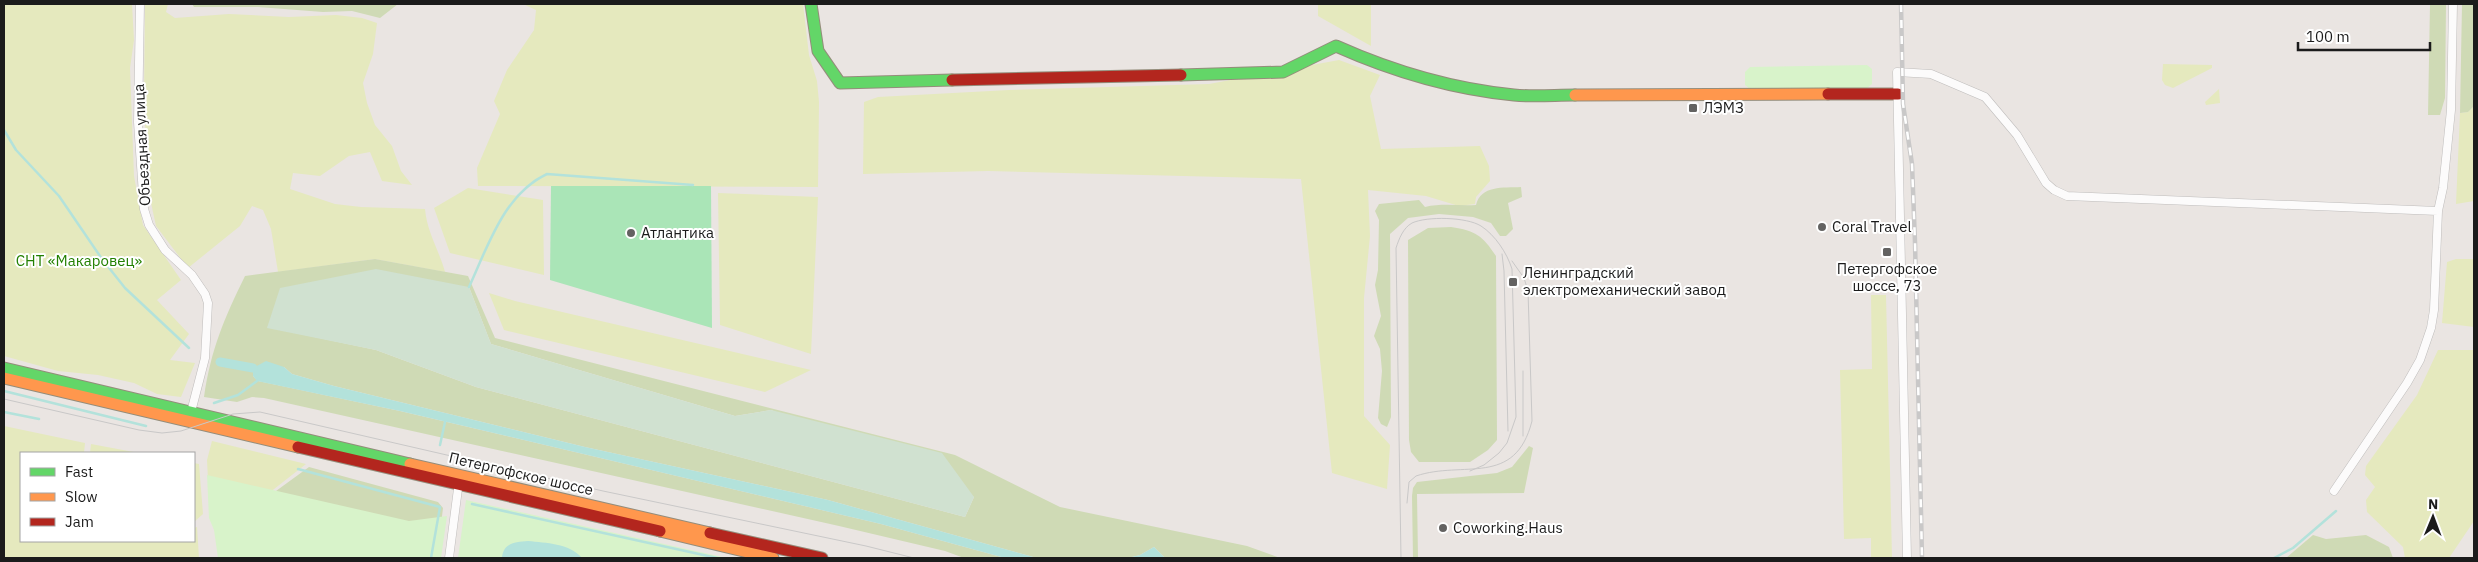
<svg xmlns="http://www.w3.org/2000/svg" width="2478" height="562" font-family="'IBM Plex Sans',sans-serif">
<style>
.grass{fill:#e5e9be}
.forest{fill:#cfdab5;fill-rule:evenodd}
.wetland{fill:#d0e1d0}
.park{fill:#d8f3ca}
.pitch{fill:#aae5b7}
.water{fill:#b3e2db}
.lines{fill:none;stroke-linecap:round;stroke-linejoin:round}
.stream{stroke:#b3e2db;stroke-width:2.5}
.canal{stroke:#b3e2db;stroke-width:9}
.street-casing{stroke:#bfbdbc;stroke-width:9}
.fast-casing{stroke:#948d7b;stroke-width:13}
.slow-casing{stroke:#948d7b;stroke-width:13}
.jam-casing{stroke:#948d7b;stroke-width:13}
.street{stroke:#fcfbfb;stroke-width:8}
.fast{stroke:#63d668;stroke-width:11}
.slow{stroke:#ff974d;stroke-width:11}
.jam{stroke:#b3261e;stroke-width:11}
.tram{stroke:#c9c8c8;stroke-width:1}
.rail-casing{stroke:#c9c8c8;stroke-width:4.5}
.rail{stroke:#fff;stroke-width:2.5;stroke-dasharray:8;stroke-linecap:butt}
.poi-dot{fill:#636261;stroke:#fff;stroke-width:2}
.labels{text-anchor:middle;stroke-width:4;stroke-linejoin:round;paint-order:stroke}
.poi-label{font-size:15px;fill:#1b1b1b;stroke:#fff;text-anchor:start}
.street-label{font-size:15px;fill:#1b1b1b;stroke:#fff}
.park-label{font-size:15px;fill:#238002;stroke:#fff}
</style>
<rect width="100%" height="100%" fill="#eae5e2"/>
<path class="grass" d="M4,4H132L134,40L130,68L134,176L143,225L181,280L157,300L189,334L170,360L195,363L181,397L157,394L134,383L98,375L58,371L4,356Z
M145,4H168L166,12L175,18L229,14L289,17L336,15L362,18L377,23L373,54L363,83L367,103L375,125L392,146L401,171L412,185L382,181L370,152L349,156L320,176L293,173L290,189L335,204L361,207L425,209C427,232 439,250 445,272L375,259L278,272L271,229L263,210L252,206L240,226L188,268L156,226L148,189L144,100Z
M523,4H803L809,55L817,81L819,102L818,187L478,186L477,168L500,114L494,101L507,70L534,30L536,10Z
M1318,4H1371V46L1318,16Z
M1339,60L1380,75L1370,96L1381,149L1480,146L1489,166L1490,181L1476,197L1475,204L1459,206L1426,196L1368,190L1370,236L1364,298V416L1390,445L1387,489L1332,473L1301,179L988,171L863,174L864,102L878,97L1009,90L1209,84Z
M2163,64L2212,65V68L2173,88L2165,85L2162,80Z
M2219,89L2220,103L2206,105L2205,102Z
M2474,106V201L2456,204L2460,113L2468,112Z
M468,188L543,200L544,275L450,253L434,208Z
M718,193L818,197L811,354L720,325Z
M2456,259H2474V327L2442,323L2447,262Z
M489,293L515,301L811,370L765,392L504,330Z
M1871,295H1886L1892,558H1871V538L1844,539L1840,370L1872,369Z
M2438,350H2474V521L2449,558H2405L2403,547L2367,512L2366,500L2375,487L2365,475L2366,466L2417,395Z
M4,426L85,443L84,453H21V541H194V528L197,527L199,558H4Z
M212,441L306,464L218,533L210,519L207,460Z
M91,444L139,453H90Z
M194,463L199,464L203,514L194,522Z"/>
<path class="forest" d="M192,4H398L380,18L352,11L323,12L258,7H194Z
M2430,4H2446L2445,98L2440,115H2428Z
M2462,4H2474V106L2468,112L2460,113Z
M1521,187L1522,197L1508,203L1513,229L1506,236H1500L1491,223L1473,217L1439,214L1408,218L1390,234L1391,417L1387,427L1381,424L1378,418L1382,371L1380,349L1374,336L1381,316L1375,285L1378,270L1379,220L1375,211L1379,204L1419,200L1425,207C1442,203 1459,206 1476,205C1481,185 1503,188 1521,187Z
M1451,227C1476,231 1482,235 1496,256L1497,440L1488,450L1470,462H1419L1411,452L1409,440L1408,240L1428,228Z
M375,259L468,276L495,338L955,455L1060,507L1247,546L1280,558H1165L1154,547L1140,555L1128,558H1037L828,500L585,447L334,386L292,374L284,367L253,376L258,381L400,411L881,524L1005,558H964L945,551L839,526L264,398L252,397L237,402L204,397C211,349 224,319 245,276ZM469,287L491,344L735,416L771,410L974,497L965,517L476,387L376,350L267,327Z
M1529,446L1533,448L1524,493L1417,494L1418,558H1413L1412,496L1413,488L1417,482L1497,473L1512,467Z
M309,467L438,502L443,508L437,558L218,533Z
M2313,535L2326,539L2366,535L2389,547L2393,558H2286Z"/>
<path class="wetland" d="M376,269L469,287L491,344L735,416L771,410L942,453L974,497L965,517L476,387L376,350L267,328L280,288Z"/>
<path class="park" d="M1867,65L1872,69V84L1867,88L1750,89L1745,85V72L1750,67Z
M207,475L409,521L447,516L441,558H218L214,530L209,518Z
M466,500L727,558H458Z"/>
<path class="pitch" d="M551,186H711L712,328L550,280Z"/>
<path class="water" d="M266,361L284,367L292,374L334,386L585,447L828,500L1037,558H1005L881,524L400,411L257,381L253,376V368Z
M528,541C546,543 569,543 582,558H502C503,543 515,542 528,541Z
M1154,547L1165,558H1128L1140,555Z"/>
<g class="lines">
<path class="stream" d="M4,130L16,150L59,196L102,259L125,288L189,348
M469,287C488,246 504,194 547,174L693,185
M4,391L146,426
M214,403L238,395L257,381
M4,412L39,419
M440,445L445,422
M298,469L440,507L431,558
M472,504L717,558
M2274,558L2293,548L2336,511"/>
<path class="canal" d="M220,362L253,368"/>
<g class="street-casing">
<path id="street" d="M140,4L138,122L144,209L149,225L165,250L192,275L205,294L208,303L205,358L191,412
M2334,491L2407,383L2420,360L2431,328L2434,310L2438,211L2443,188L2451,110L2453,4
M449,558L459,481
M1907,558L1897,72L1931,74L1985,97L2017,135L2046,183L2054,190L2067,196L2438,211"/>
</g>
<g class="fast-casing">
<path id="fast" d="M811,4L818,51L840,83L952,80
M1181,75L1283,72L1336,46C1392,71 1452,89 1514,95C1534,97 1555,95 1575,95
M4,368L410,464"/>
</g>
<g class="slow-casing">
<path id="slow" d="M1575,95L1828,94
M4,378L298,447
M410,464L710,533
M660,531L773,558"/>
</g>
<g class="jam-casing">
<path id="jam" d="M952,80L1181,75
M1828,94H1898
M298,447L660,531
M710,533L822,558"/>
</g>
<use href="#street" class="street"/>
<use href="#fast" class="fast"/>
<use href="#slow" class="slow"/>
<use href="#jam" class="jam"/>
<path class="tram" d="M1502,254L1504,271L1508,431
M4,399L139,430L162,433L181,431L233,414L260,412L603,491L866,546L914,558
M1523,436V371
M1407,503L1409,482L1416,476C1463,460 1515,488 1532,421L1528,291L1524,278L1512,261
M1401,558L1396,248C1399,239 1403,228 1412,223C1427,216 1467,217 1481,226C1495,235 1507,253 1512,269L1516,417L1507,443L1499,453L1484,465L1470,471"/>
<g class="rail-casing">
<path id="rail" d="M1901,4L1903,104L1912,164L1915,242L1922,558"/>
</g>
<use href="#rail" class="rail"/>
</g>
<g class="poi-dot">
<rect x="1688" y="103" width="10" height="10" rx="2.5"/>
<circle cx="1822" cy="227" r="5"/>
<circle cx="631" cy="233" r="5"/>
<rect x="1882" y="247" width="10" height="10" rx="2.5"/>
<rect x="1508" y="277" width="10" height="10" rx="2.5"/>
<circle cx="1443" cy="528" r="5"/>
</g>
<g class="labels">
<g class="poi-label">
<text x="1703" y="113">ЛЭМЗ</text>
<text x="1832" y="232">Coral Travel</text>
<text x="641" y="238">Атлантика</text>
<text x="1887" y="274" text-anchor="middle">Петергофское<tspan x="1887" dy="17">шоссе, 73</tspan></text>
<text x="1523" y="278">Ленинградский<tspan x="1523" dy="17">электромеханический завод</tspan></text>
<text x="1453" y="533">Coworking.Haus</text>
</g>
<g class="street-label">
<text transform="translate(142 145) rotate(-93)" y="5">Объездная улица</text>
<text transform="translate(521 474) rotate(13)" y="5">Петергофское шоссе</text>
</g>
<g class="park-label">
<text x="79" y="266">СНТ «Макаровец»</text>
</g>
</g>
<rect width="2478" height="562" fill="none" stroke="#1b1b1b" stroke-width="10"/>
<rect x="20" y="452" width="175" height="90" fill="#ffffff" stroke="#a4a4a4"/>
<rect x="30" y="468" width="25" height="8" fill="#63d668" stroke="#a4a4a4"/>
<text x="65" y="477" font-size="15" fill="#1b1b1b">Fast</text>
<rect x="30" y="493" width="25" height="8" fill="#ff974d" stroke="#a4a4a4"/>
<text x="65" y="502" font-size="15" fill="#1b1b1b">Slow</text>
<rect x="30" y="518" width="25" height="8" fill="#b3261e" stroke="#a4a4a4"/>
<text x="65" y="527" font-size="15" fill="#1b1b1b">Jam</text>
<g transform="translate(2433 517) rotate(1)" stroke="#ffffff" stroke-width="4" paint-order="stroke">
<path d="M0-4L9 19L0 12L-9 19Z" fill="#1b1b1b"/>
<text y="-8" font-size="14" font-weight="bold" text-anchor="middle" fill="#1b1b1b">N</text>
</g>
<path d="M2298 42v8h132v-8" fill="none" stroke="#1b1b1b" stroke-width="2.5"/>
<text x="2306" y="42" font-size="15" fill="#1b1b1b" stroke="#ffffff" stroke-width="4" paint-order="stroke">100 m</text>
</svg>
